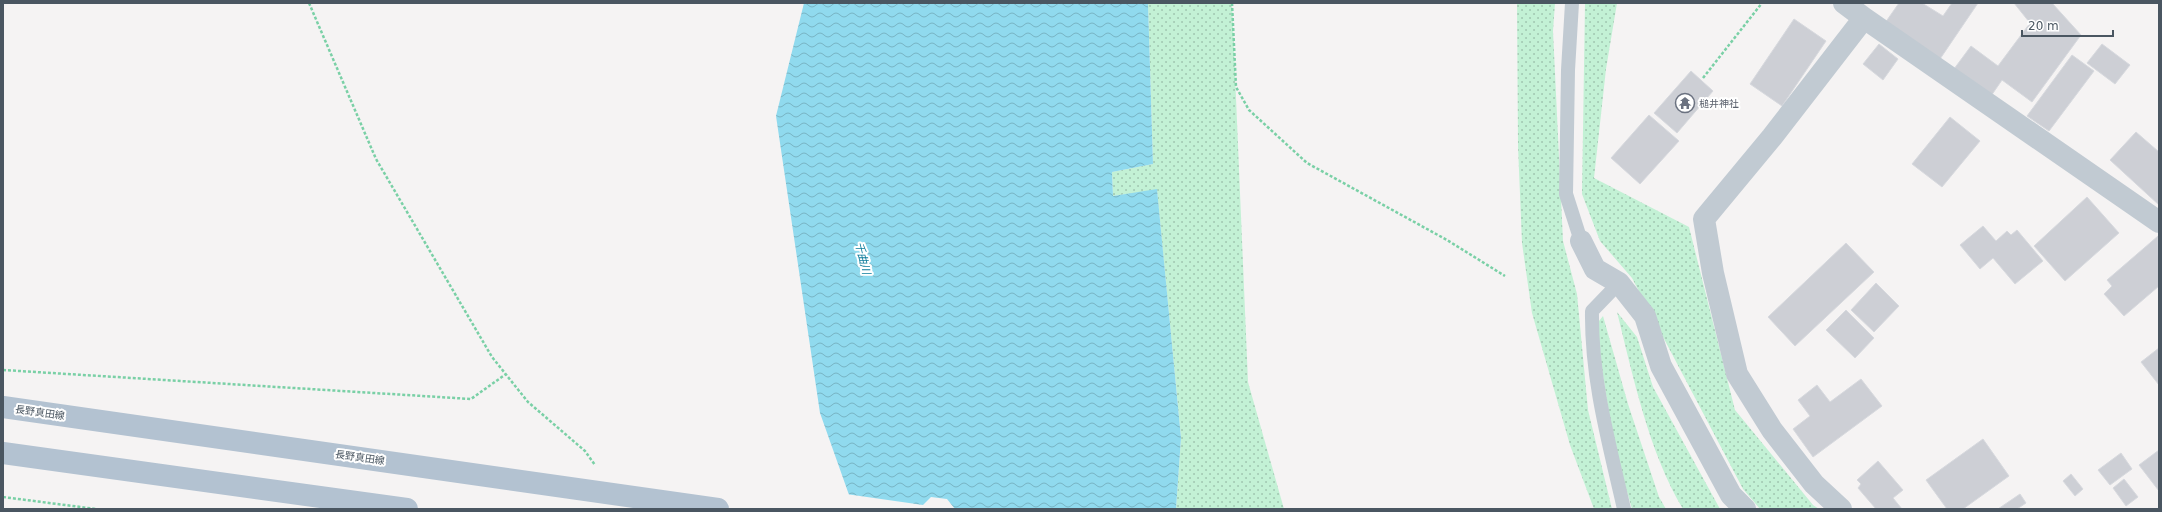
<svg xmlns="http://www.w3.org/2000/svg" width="2162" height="512" font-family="'DejaVu Sans','Noto Sans JP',sans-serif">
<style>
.grass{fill:url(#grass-dots)}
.water{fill:url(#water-waves)}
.pier{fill:#f5f3f3}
.building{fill:#cdcfd5;stroke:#d7d9de}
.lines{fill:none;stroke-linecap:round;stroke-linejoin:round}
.path{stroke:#7ad0a6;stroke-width:2.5;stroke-dasharray:3 2;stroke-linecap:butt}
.service{stroke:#c1cad2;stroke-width:14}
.minor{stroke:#c1cad2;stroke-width:22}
.primary{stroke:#b3c2d1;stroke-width:22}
.primary-bridge{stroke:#b3c2d1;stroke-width:22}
.labels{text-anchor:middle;stroke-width:4;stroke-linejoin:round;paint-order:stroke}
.worship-label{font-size:10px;fill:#5b616d;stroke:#fff;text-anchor:start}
.street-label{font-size:10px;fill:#4a5661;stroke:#fff}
.water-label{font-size:11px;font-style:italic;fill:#0c7c9b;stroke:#fff}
</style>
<defs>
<pattern id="grass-dots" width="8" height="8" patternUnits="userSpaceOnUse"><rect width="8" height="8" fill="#c3f1d5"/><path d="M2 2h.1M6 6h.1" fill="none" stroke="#a0c6b0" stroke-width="1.8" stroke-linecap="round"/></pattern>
<pattern id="water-waves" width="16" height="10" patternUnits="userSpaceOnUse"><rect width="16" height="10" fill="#90daee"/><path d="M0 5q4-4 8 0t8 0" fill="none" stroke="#78b4c4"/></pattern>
</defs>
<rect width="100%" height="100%" fill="#f5f3f3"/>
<path class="grass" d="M1148,3H1232L1248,382L1284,509H1176L1181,438L1157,190L1113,196L1112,172L1153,164Z
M1517,3H1555L1553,31L1563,241L1577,294L1588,410L1612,509H1594L1570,445L1532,313L1522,243L1518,146Z
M1585,3H1617L1606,69L1594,178L1689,227L1735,410L1813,505L1819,509H1760L1743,489L1632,278L1600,241L1582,194Z
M1617,312L1637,337L1653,387L1720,509H1683C1649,453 1633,376 1617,312Z
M1603,316L1628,404L1659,497L1666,509H1632L1615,450L1595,326Z"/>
<path class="water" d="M804,3H1148L1153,164L1112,172L1113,196L1157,189L1181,438L1176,509H854L820,413L776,116Z"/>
<path class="pier" d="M846,494L923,505L931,497L947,499L955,509H852Z"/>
<path class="building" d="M1899,3H1922L1943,16L1952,3H1978L1940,59L1885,23Z
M2014,3H2052L2081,35L2032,102L2002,80L1991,96L1954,69L1971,46L1998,66L2030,23Z
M1794,19L1826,41L1782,106L1750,84Z
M1879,44L1898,59L1883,80L1863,64Z
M2102,44L2130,65L2115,84L2087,63Z
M2072,55L2094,71L2049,131L2027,116Z
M1691,71L1713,91L1677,133L1654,113Z
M1649,115L1679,141L1640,184L1611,158Z
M1950,117L1980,141L1942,187L1912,164Z
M2136,132L2159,152V205L2110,160Z
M2087,197L2119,233L2065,281L2034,246Z
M1983,226L1996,241L2007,231L2011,235L2017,230L2043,261L2015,284L1993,258L1980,269L1960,245Z
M2158,236L2159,286L2124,316L2104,294L2112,286L2107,280Z
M1846,243L1874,272L1795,346L1768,317Z
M1876,283L1899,306L1874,332L1851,310Z
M1846,310L1874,338L1855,358L1826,330Z
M2159,348V385L2141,362Z
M1861,379L1882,406L1813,457L1793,429L1810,416L1798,400L1817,385L1830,402Z
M1983,439L2009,476L1963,509H1947L1926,480Z
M2159,450V491L2139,465Z
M2121,453L2132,469L2110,485L2098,470Z
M1878,461L1903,490L1893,498L1902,509H1876L1858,488L1861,484L1857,480Z
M2071,474L2083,489L2075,496L2063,481Z
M2124,479L2138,497L2126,506L2113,488Z
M2020,494L2026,503L2017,509H1998Z"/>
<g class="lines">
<path class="path" d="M309,3L376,159L492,357L528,402L585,451L595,465
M1232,3L1236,87L1249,110L1307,163L1447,240L1505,276
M1703,78L1762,3
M3,370L471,399L506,374
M3,497L96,509"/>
<path class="service" d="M1572,3L1568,70L1566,194L1581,241
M1619,283L1592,311C1591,379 1609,443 1624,509"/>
<path class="minor" d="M1844,3L1864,18L2159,222
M1581,241L1595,269L1619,283L1645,316L1661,366L1731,495L1745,509
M1841,509L1814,484L1772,430L1737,374L1713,273L1704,219L1772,137L1864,18"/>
<path class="primary" d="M3,453L407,509"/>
<path class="primary-bridge" d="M3,407L718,509"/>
</g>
<defs>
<g id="temple-ring" transform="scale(1)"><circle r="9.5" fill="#fff" stroke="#6b7280" stroke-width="1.5"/><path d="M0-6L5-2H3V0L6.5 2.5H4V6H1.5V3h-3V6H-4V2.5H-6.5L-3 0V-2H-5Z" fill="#6b7280"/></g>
</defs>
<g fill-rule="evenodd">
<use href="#temple-ring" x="1685" y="103"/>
</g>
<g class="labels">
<g class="worship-label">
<text x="1699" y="107">槌井神社</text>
</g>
<g class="street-label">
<text transform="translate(40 412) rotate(8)" y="4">長野真田線</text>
<text transform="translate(360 457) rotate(8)" y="4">長野真田線</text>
</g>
<g class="water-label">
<text transform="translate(863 258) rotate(76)" y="4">千曲川</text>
</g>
</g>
<rect width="2162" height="512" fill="none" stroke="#4a5661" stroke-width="8"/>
<path d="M2022 30v6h91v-6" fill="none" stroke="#4a5661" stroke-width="2"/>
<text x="2028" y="30" font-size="12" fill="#4a5661" stroke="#ffffff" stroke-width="3" paint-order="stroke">20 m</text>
</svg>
